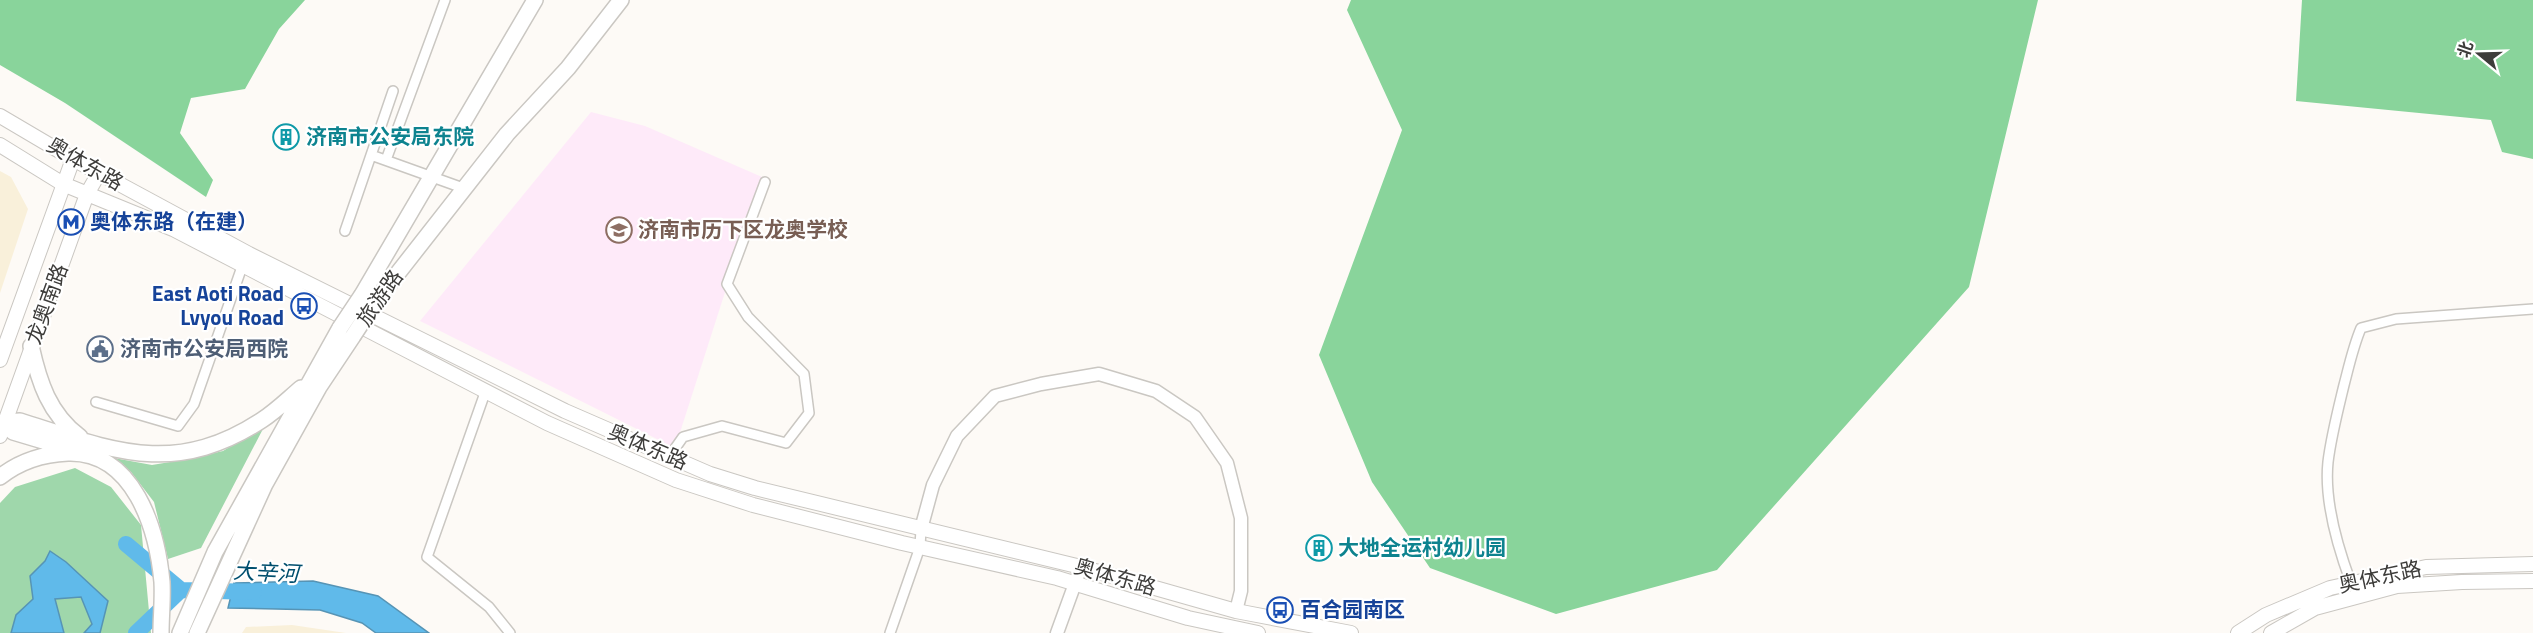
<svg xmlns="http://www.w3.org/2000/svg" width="2533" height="633" font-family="'Titillium Web','Noto Sans SC',sans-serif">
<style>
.commercial{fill:#f9f0da}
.education{fill:#feeaf9}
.green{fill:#9fd7ab}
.forest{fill:#89d49b}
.water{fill:#60baea;stroke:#5694b5;stroke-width:1.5}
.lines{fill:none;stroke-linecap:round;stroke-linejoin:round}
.river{stroke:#60baea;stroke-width:16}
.minor-casing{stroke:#cac7c2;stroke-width:12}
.tertiary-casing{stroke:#cac7c2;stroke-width:15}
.secondary-casing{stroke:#cac7c2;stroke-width:16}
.primary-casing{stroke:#cac7c2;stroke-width:18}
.minor{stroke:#fff;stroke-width:9}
.tertiary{stroke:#fff;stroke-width:12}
.secondary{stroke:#fff;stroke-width:14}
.primary{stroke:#fff;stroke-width:15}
.primary-bridge-casing{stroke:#cac7c2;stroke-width:18;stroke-linecap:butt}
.primary-bridge{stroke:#fff;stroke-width:15}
.labels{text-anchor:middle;stroke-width:4.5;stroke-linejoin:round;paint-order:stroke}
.culture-label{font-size:21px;font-weight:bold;fill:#0d838f;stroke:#fff;text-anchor:start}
.street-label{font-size:21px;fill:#3d3c3a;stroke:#fff}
.transit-label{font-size:21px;font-weight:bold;fill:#164399;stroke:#fff;text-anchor:start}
.education-label{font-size:21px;font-weight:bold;fill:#785e54;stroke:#fff;text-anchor:start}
.service-label{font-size:21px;font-weight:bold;fill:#4e5e75;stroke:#fff;text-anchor:start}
.water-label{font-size:22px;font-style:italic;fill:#004f6e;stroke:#fff}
</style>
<rect width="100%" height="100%" fill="#fdfaf6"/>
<path class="commercial" d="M0,171L11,177L28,209L0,293Z
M292,625L346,633H242L246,627Z"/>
<path class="education" d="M591,112L645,126L762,177L675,448L420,321Z"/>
<path class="green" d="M265,425L201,548L168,559L154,502L131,472L103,456L152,465L182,460L223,451Z
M75,468L111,487L141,525L151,633H0V503L15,487Z"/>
<path class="forest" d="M0,0H305L279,29L245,89L191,98L180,133L213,180L206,197L65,103L0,65Z
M1351,0H2038L1969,287L1717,570L1556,614L1430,568L1372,482L1319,355L1402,130L1347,10Z
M2302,0H2533V159L2502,152L2491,120L2296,101Z"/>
<path class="water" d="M50,551L66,562L108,601L100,633H84L92,624L81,597L55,599L64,633H11L16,615L33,599L30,576L45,561Z
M313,581L378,596L429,633H376L362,623L320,610L228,608L234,583Z"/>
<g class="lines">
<path class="river" d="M126,544L181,590
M136,633L181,590L254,592"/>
<g class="minor-casing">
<path id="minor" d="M371,155L463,188
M386,160L445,0
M345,231L393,91
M486,390L427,557L489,607L510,633
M96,402L178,426L194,404L244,261
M669,457L683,437L722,426L786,443L809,413L804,374L748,317L727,284L765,182
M2351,583C2338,548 2324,500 2328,462C2331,437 2338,410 2344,385C2349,366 2353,347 2361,328L2396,319L2533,309
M890,633L920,547L921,529"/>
</g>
<g class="tertiary-casing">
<path id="tertiary" d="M921,529L933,485L957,436L995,396L1041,384L1099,374L1156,391L1195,417L1227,463L1241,518V591L1236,611
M1057,633L1081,567"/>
</g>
<g class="secondary-casing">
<path id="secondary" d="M0,116L73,159L249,254L565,411L710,474L755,488L1081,567L1236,611L1351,633
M0,145L63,184L173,229L547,423L676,480L753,505L902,543L1057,578L1188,618L1258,633
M0,360L73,159
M0,436L87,194L99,173
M2238,633L2266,615L2330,588L2426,567L2533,564
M2271,633L2315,608L2397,586L2462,582L2533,581"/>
</g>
<g class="primary-casing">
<path id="primary" d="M362,295L535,0
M376,301L507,134L568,68L621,0
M31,346C39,382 49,414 80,437
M5,422L20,421C112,450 173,478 262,420C276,411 288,399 301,388
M5,422L13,432L70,449
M0,477C20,461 43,454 68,453C134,451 157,529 162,582C163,599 161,616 161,633
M180,633L215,552L340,328
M197,633L265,484L319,387L353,336"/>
</g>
<use href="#minor" class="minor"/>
<use href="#tertiary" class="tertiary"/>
<use href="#secondary" class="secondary"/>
<use href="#primary" class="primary"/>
<g class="primary-bridge-casing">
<path id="primary-bridge" d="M340,328L362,295
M353,336L376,301"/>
</g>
<use href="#primary-bridge" class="primary-bridge"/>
</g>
<defs>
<g id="building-ring" transform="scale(1.35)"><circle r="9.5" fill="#fff" stroke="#0f9aa8" stroke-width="1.5"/><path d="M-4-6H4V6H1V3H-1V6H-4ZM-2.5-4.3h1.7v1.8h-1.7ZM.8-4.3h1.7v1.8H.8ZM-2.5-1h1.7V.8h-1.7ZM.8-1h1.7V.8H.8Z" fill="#0f9aa8"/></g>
<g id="metro-ring" transform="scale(1.35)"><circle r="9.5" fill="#fff" stroke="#1a4fb4" stroke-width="1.5"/><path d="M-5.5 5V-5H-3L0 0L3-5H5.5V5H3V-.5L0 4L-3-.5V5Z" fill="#1a4fb4"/></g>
<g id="school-ring" transform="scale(1.35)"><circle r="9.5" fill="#fff" stroke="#8d6e63" stroke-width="1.5"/><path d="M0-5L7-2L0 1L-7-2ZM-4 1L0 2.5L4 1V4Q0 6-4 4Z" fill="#8d6e63"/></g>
<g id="bus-ring" transform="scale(1.35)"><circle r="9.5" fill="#fff" stroke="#1a4fb4" stroke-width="1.5"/><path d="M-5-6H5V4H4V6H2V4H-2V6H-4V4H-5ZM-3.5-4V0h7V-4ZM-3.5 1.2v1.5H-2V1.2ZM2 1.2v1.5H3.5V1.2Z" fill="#1a4fb4"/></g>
<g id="civic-ring" transform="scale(1.35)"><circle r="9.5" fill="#fff" stroke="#5c6f8a" stroke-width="1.5"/><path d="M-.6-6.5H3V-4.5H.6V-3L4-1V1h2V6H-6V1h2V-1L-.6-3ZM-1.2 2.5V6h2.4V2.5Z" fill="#5c6f8a"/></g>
</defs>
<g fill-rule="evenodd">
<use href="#building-ring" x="286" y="137"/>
<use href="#metro-ring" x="71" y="222"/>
<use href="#school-ring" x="619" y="230"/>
<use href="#bus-ring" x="304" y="306"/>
<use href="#civic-ring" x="100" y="349"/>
<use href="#building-ring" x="1319" y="548"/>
<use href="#bus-ring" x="1280" y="610"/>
</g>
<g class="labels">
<g class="culture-label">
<text x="306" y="144">济南市公安局东院</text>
<text x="1338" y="555">大地全运村幼儿园</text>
</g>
<g class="street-label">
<text transform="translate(85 164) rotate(30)" y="7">奥体东路</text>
<text transform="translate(380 298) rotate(-55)" y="7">旅游路</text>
<text transform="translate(47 304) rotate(-70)" y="7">龙奥南路</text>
<text transform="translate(648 447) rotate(23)" y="7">奥体东路</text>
<text transform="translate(1115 577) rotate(16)" y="7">奥体东路</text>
<text transform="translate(2380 577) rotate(-12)" y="7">奥体东路</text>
</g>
<g class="transit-label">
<text x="90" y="229">奥体东路（在建）</text>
<text x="284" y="301" text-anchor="end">East Aoti Road<tspan x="284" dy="24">Lvyou Road</tspan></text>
<text x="1300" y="617">百合园南区</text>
</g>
<g class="education-label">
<text x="638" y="237">济南市历下区龙奥学校</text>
</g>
<g class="service-label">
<text x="120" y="356">济南市公安局西院</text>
</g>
<g class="water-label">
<text transform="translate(266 572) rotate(3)" y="8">大辛河</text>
</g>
</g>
<g transform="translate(2479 54) rotate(289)" stroke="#ffffff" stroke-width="4.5" paint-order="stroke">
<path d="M0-4.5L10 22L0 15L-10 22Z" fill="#3d3c3a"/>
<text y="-9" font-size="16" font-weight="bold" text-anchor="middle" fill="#3d3c3a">北</text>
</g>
</svg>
